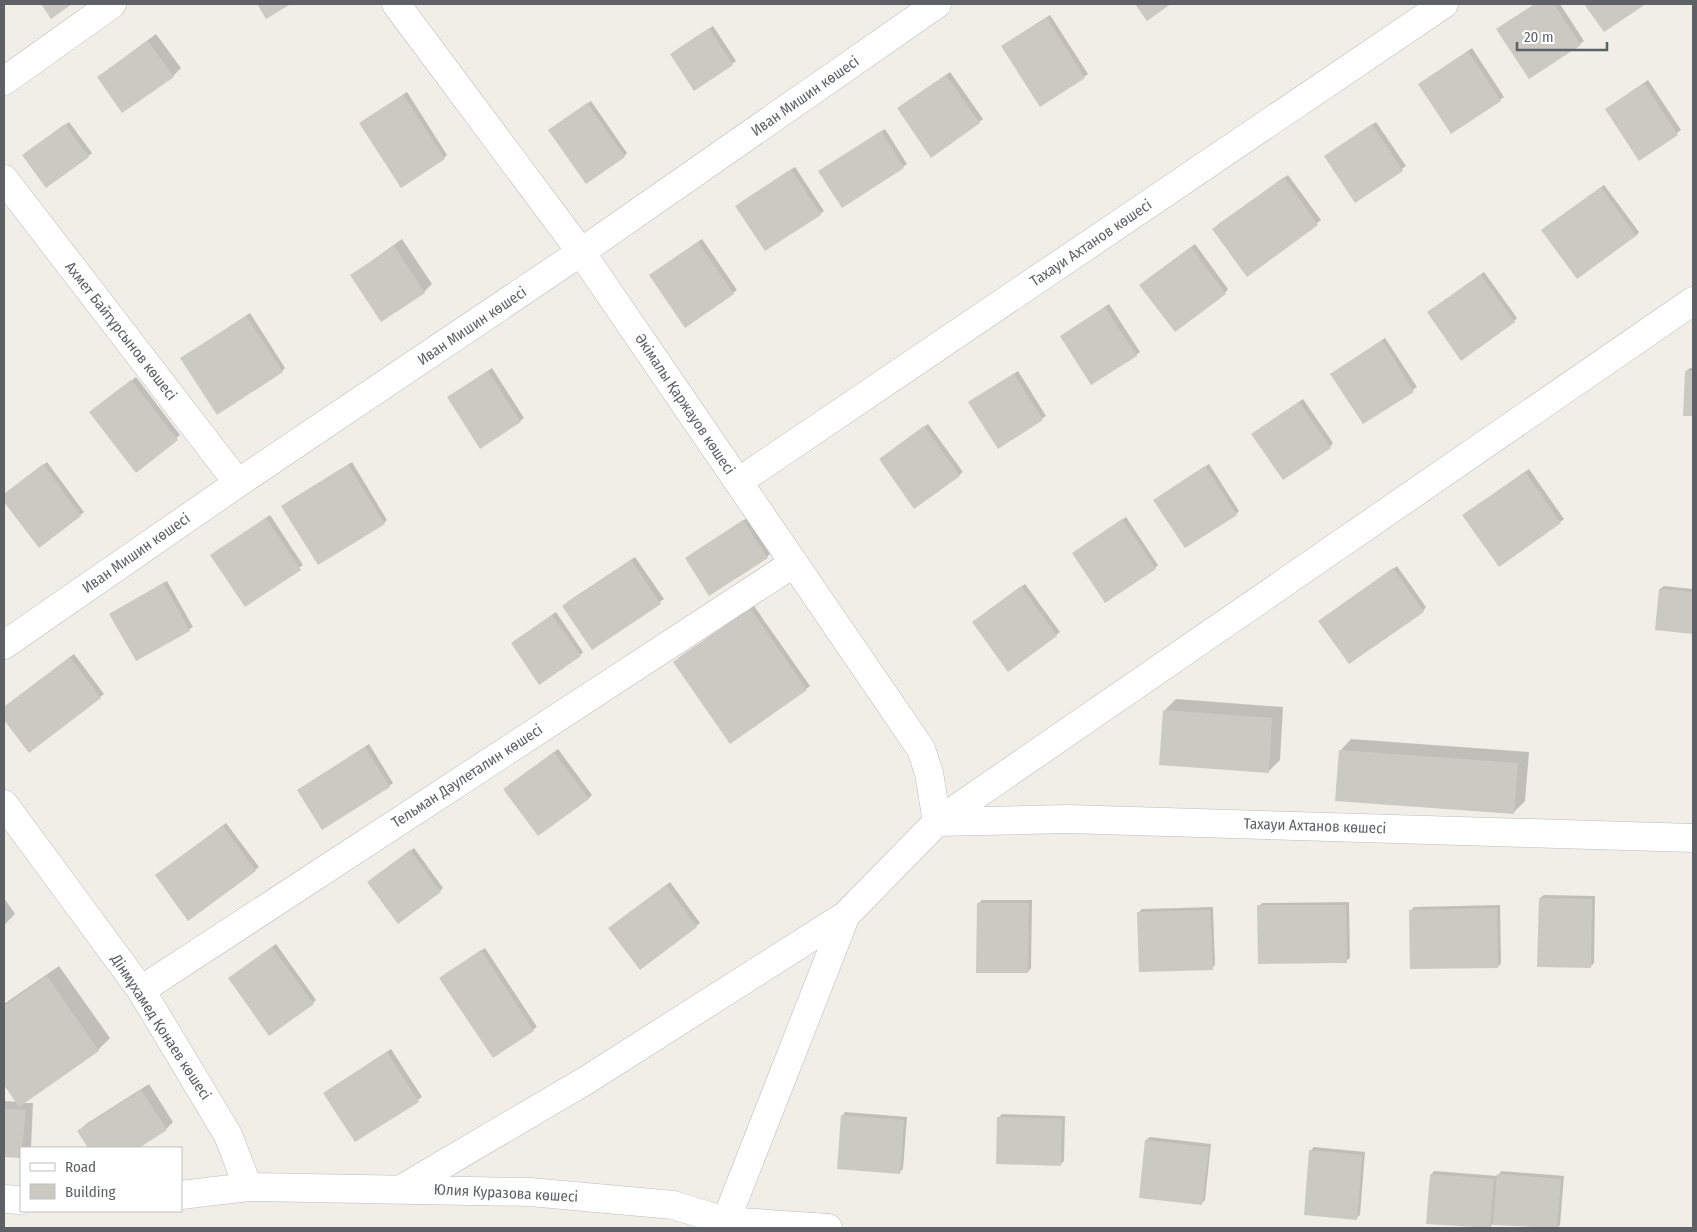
<svg xmlns="http://www.w3.org/2000/svg" width="1697" height="1232" font-family="'Fira Sans Condensed',sans-serif">
<style>
.shadow{fill:#0003}
.building{fill:#cbcac2}
.lines{fill:none;stroke-linecap:round;stroke-linejoin:round}
.minor-casing{stroke:#b8bbbf;stroke-width:29}
.minor{stroke:#fff;stroke-width:28}
.labels{text-anchor:middle;stroke-width:4.5;stroke-linejoin:round;paint-order:stroke}
.street-label{font-size:15px;fill:#5d6166;stroke:#fff}
</style>
<rect width="100%" height="100%" fill="#f0eee6"/>
<path class="shadow" d="M1535,4H1560L1584,41L1530,78L1501,26Z
M1586,4H1644L1604,31Z
M1050,15L1088,74L1084,77L1006,43Z
M713,26L736,61L695,90L675,51Z
M156,34L181,68L173,76L98,77Z
M1472,48L1504,97L1451,133L1419,84Z
M950,72L983,119L979,122L902,105Z
M1648,80L1681,130L1639,159L1606,109Z
M407,92L447,155L444,158L364,120Z
M591,101L627,153L624,156L553,127Z
M69,122L92,153L46,187L27,152Z
M1376,122L1406,166L1355,201L1329,153Z
M885,129L907,164L903,167L820,171Z
M795,167L824,211L820,214L740,203Z
M1288,175L1321,220L1247,275L1217,225Z
M1604,185L1639,232L1636,236L1543,230Z
M402,239L432,284L424,292L381,320L352,275Z
M702,239L737,290L733,293L654,272Z
M1195,244L1228,289L1225,293L1144,282Z
M1484,272L1517,318L1514,321L1432,309Z
M1109,304L1140,352L1136,355L1061,336Z
M250,313L285,368L282,371L182,358Z
M1385,338L1417,387L1363,423L1332,374Z
M492,368L524,418L520,421L448,397Z
M1690,368H1693V415H1684L1686,371Z
M1018,371L1046,416L998,447L973,399Z
M136,377L180,435L136,471L94,409Z
M1303,399L1333,443L1330,447L1256,431Z
M928,424L963,472L959,475L884,456Z
M47,462L84,512L39,547L4,499V494Z
M352,462L387,520L384,523L286,503Z
M1209,464L1239,511L1236,514L1155,500Z
M1529,469L1564,519L1500,566L1468,512Z
M270,515L303,565L245,605L215,552Z
M1126,517L1158,565L1155,568L1074,553Z
M747,518L770,554L767,557L690,555Z
M635,557L664,599L593,648L567,602Z
M1397,566L1426,607L1423,611L1324,618Z
M167,581L193,627L137,660L110,614Z
M1025,584L1060,632L1056,635L974,622Z
M1664,586L1693,589V633L1657,629L1660,589Z
M754,606L810,686L806,689L678,658Z
M556,612L583,652L580,655L516,640Z
M74,654L104,694L29,751L4,718V707Z
M1176,699L1283,707L1280,760L1268,772L1164,711Z
M1351,739L1529,752L1525,801L1514,812L1340,751Z
M369,744L393,783L389,786L298,790Z
M558,749L592,795L588,799L508,786Z
M226,823L259,867L255,870L160,872Z
M414,848L443,888L440,891L372,879Z
M670,882L700,923L640,968L613,925Z
M1544,895L1595,896L1594,963L1590,967L1540,898Z
M4,898L15,914L4,925Z
M982,900H1032L1031,968L1028,972L978,904Z
M1349,902L1350,958L1346,961L1259,906L1262,903Z
M1500,905L1501,963L1498,967L1410,911L1414,907Z
M1213,907L1215,965L1212,968L1138,913L1142,909Z
M276,944L316,1000L313,1003L233,975Z
M485,948L537,1027L493,1056L445,974Z
M59,966L110,1038L98,1050L23,1103H33L31,1148H21V1157L4,1155V1101L18,1102L4,1083V1004Z
M391,1049L422,1097L356,1141L328,1090Z
M149,1084L173,1122L166,1129L136,1148H90L79,1131L86,1124Z
M845,1112L907,1117L903,1169L900,1172L842,1116Z
M1002,1114L1065,1116L1064,1161L1060,1165L999,1117Z
M1150,1137L1211,1144L1205,1200L1202,1203L1140,1197L1146,1140Z
M1314,1147L1365,1152L1360,1215L1356,1218L1310,1151Z
M1434,1171L1498,1176L1501,1171L1564,1176L1560,1225L1557,1228L1493,1224L1489,1228L1431,1175Z"/>
<path class="building" d="M41,4H72L51,19Z
M257,4H291L266,19Z
M1135,4H1171L1147,21Z
M1535,4H1554L1581,45L1529,79L1496,29Z
M1584,4H1646L1604,32Z
M1047,18L1085,78L1040,107L1001,46Z
M709,28L733,65L694,91L670,54Z
M148,41L174,77L122,113L97,77Z
M1468,51L1501,101L1451,134L1418,84Z
M946,75L980,123L931,158L897,108Z
M1644,83L1678,135L1639,161L1605,109Z
M403,95L445,159L401,188L359,123Z
M587,103L625,157L586,184L548,130Z
M65,124L89,157L46,188L22,155Z
M1372,124L1403,171L1355,203L1324,156Z
M881,131L904,168L842,208L818,171Z
M791,169L821,215L765,251L735,206Z
M1284,177L1318,225L1247,277L1212,229Z
M1601,187L1636,236L1577,279L1541,230Z
M698,242L734,294L685,328L649,275Z
M394,246L425,293L381,322L350,275Z
M1191,247L1226,294L1175,332L1139,285Z
M1481,275L1515,322L1461,361L1427,312Z
M1105,307L1137,356L1091,385L1060,336Z
M246,316L283,372L217,415L180,358Z
M1382,340L1414,392L1363,424L1330,374Z
M488,371L521,422L480,449L447,397Z
M1685,371H1693V416H1683Z
M1014,374L1043,420L998,449L968,402Z
M131,380L178,440L136,473L89,412Z
M1299,402L1331,448L1283,480L1251,434Z
M924,426L960,476L914,509L879,459Z
M43,464L81,516L39,548L4,502V494Z
M348,465L385,524L318,565L281,506Z
M1205,466L1237,515L1185,548L1153,500Z
M1525,472L1561,523L1499,567L1462,515Z
M266,518L301,570L245,607L210,555Z
M1122,519L1156,569L1105,603L1072,553Z
M743,520L768,558L709,596L685,558Z
M631,560L661,604L592,650L562,606Z
M1393,568L1424,612L1349,664L1318,621Z
M163,583L190,631L136,661L109,614Z
M1021,586L1057,636L1008,672L972,622Z
M1659,589L1693,592V634L1655,630Z
M750,608L807,690L730,744L673,662Z
M552,615L581,656L539,685L511,643Z
M70,657L101,698L29,753L4,720V707Z
M1163,710L1272,718L1269,773L1159,765Z
M365,747L390,787L322,830L297,790Z
M1339,750L1518,763L1514,814L1335,801Z
M554,752L589,799L538,836L503,789Z
M223,826L256,871L188,921L155,875Z
M410,850L441,892L398,924L367,882Z
M666,885L697,927L640,970L608,928Z
M1539,898L1592,899L1591,968L1537,967Z
M977,903H1029L1028,973H976Z
M1257,905H1346L1347,963L1258,964Z
M1497,908L1498,968L1410,969L1409,910Z
M1210,910L1213,970L1139,972L1137,912Z
M272,947L314,1004L269,1036L228,978Z
M481,950L534,1031L493,1058L439,978Z
M47,976L99,1051L19,1107L4,1085V1006Z
M387,1052L419,1102L355,1142L323,1093Z
M141,1090L167,1130L139,1148H88L77,1131Z
M4,1109L26,1110L21,1158L4,1157Z
M841,1115L904,1120L900,1174L837,1169Z
M997,1117L1062,1119L1061,1166L996,1164Z
M1145,1140L1209,1147L1202,1205L1139,1198Z
M1309,1150L1362,1155L1357,1220L1304,1215Z
M1430,1174L1494,1179L1490,1228L1426,1224Z
M1497,1174L1561,1179L1557,1228L1493,1225Z"/>
<g class="lines">
<g class="minor-casing">
<path id="minor" d="M396,4L581,252L921,749L929,773L937,822
M4,81L112,4
M4,179L238,483
M738,482L1444,4
M4,645L238,483L581,252L937,4
M4,804L141,990L228,1135L248,1187
M937,822L1067,819L1693,838
M141,990L794,563
M403,1188L585,1081L846,915
M181,1195L248,1187L530,1192L673,1205L725,1221L828,1228
M4,1199L21,1200
M723,1228L846,915L937,822L1693,301"/>
</g>
<use href="#minor" class="minor"/>
</g>
<g class="labels">
<g class="street-label">
<text transform="translate(805 96) rotate(-35)" y="5">Иван Мишин көшесі</text>
<text transform="translate(1091 243) rotate(-34)" y="5">Тахауи Ахтанов көшесі</text>
<text transform="translate(472 326) rotate(-34)" y="5">Иван Мишин көшесі</text>
<text transform="translate(121 331) rotate(52)" y="5">Ахмет Байтұрсынов көшесі</text>
<text transform="translate(685 404) rotate(56)" y="5">Әкімалы Қаржауов көшесі</text>
<text transform="translate(136 553) rotate(-35)" y="5">Иван Мишин көшесі</text>
<text transform="translate(467 776) rotate(-33)" y="5">Тельман Дәулеталин көшесі</text>
<text transform="translate(1315 826) rotate(2)" y="5">Тахауи Ахтанов көшесі</text>
<text transform="translate(161 1027) rotate(57)" y="5">Дінмұхамед Қонаев көшесі</text>
<text transform="translate(506 1193) rotate(3)" y="5">Юлия Куразова көшесі</text>
</g>
</g>
<rect width="1697" height="1232" fill="none" stroke="#5d6166" stroke-width="10"/>
<rect x="20" y="1147" width="162" height="65" fill="#ffffff" stroke="#bec0c2"/>
<rect x="30" y="1163" width="25" height="8" fill="#ffffff" stroke="#bec0c2"/>
<text x="65" y="1172" font-size="15" fill="#5d6166">Road</text>
<rect x="30" y="1184" width="25" height="15" fill="#cbcac2" stroke="#bec0c2"/>
<text x="65" y="1197" font-size="15" fill="#5d6166">Building</text>
<path d="M1517 42v8h90v-8" fill="none" stroke="#5d6166" stroke-width="2.5"/>
<text x="1524" y="42" font-size="15" fill="#5d6166" stroke="#ffffff" stroke-width="4" paint-order="stroke">20 m</text>
</svg>
